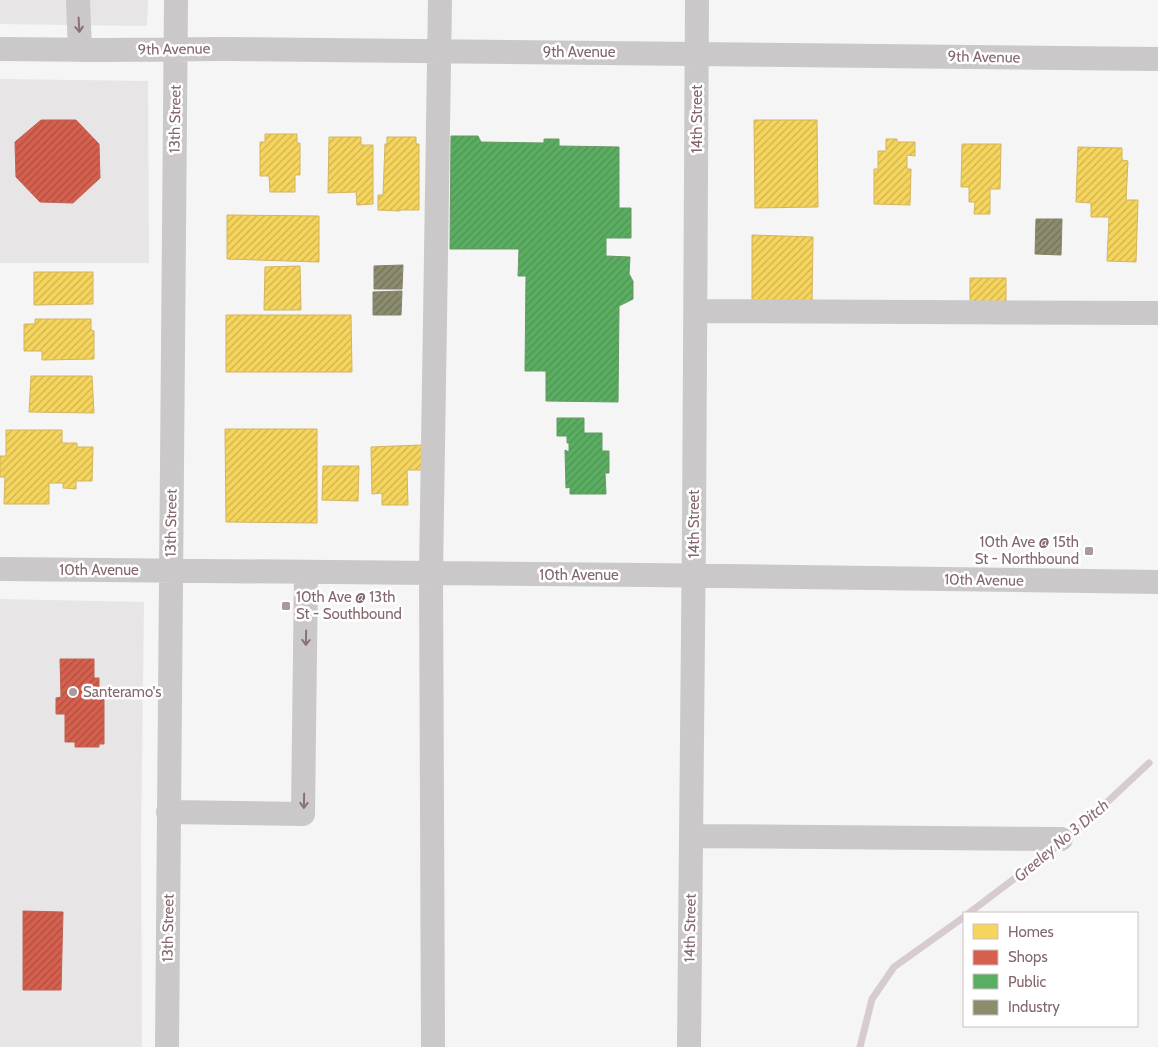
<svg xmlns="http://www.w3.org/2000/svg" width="1158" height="1047" font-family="Cabin,sans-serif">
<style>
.built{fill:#e7e5e6}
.homes{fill:url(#homes-hatch);stroke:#d4b460}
.shops{fill:url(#shops-hatch);stroke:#bd6256}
.public{fill:url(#public-hatch);stroke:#669964}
.industry{fill:url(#industry-hatch);stroke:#89816d}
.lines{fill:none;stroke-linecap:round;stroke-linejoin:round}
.stream{stroke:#d6cbd0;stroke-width:7}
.minor{stroke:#cac8c8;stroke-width:24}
.oneway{stroke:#8a7174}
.poi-dot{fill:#ab999c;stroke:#fff;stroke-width:2}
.labels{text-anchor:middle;stroke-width:5;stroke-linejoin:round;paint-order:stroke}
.street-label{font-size:15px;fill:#83676b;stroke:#fff}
.poi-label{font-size:15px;fill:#83676b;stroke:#fff;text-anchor:start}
.water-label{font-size:16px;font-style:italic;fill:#8d6d77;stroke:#fff}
</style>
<defs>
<pattern id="homes-hatch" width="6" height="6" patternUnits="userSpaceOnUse" patternTransform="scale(1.25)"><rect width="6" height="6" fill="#f6d55c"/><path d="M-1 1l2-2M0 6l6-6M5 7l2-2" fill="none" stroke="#cdb150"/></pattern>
<pattern id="shops-hatch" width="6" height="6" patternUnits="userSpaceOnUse" patternTransform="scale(1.25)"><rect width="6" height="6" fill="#d6604d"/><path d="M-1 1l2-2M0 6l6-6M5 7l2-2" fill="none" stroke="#aa5042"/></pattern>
<pattern id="public-hatch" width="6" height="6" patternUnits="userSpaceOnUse" patternTransform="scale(1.25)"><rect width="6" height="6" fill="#5aae61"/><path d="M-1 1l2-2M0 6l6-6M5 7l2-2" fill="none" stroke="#509154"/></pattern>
<pattern id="industry-hatch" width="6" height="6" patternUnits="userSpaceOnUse" patternTransform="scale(1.25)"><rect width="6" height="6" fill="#8c8c6e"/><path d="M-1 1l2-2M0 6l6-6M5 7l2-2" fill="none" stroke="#73715a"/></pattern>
</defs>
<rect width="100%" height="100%" fill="#f5f5f6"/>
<path class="built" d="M0,0H148L147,26L0,24Z
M0,79L148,81L149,263H0Z
M0,599L144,602L141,838L142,1047H0Z"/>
<path class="homes" d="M754,120H817L818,207L755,208Z
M265,134H297V143H300V175H295V192H270L269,176H260V142H265Z
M329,137H361V145H373V204L357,205L356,192L328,193Z
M387,137H416V144H419V210H400V211L378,210V195H383L385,144H387Z
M886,139H897V142H915V156L907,155V169H911L910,205L874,204V169H878V151H886Z
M962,144H1001L1000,189H990V214H974L975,202H969V187H961Z
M1078,147L1122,148V160L1128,161L1126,200H1138L1136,262L1107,261L1109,217H1091V203L1076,202Z
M227,215L319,216V262L227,259Z
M752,235L813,237L812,304L752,303Z
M300,266L301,310H264L265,267Z
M34,272H93V304L34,305Z
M970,278H1006V304H970Z
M226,315H351L352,372H226Z
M35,319H91V330L94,331V359L42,360V351H24V324H35Z
M31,376H92L94,413L29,412Z
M225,429H317V523L226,522Z
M6,430H62V443H77V447H93L92,481H76V489L63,488V483H49V504H4L5,477H0V456H6Z
M422,445V470H407L408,505H382V493L372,494L371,447Z
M323,466H359L358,501L322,500Z"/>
<path class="shops" d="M41,120H76L99,144L100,178L73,203L40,202L16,177L15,142Z
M60,659H94V678H99V698H104V744H99V747H75V742H65V714H56V698L61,697Z
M23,911L63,912L61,990H23Z"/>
<path class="public" d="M451,136H478L481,142L544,143V139H559V146L619,147V208H631V238H606V256L630,257L629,274L633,281V299L619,306L618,402L546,401V371H525L526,276H518L519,249H450Z
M557,418H584V433H602V451H609V473H605L606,494H570V487L566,488L565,450L569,452V443H567V436H557Z"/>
<path class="industry" d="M1036,219H1062L1061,255L1035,254Z
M403,265L402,289H374V266Z
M402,291L401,315H373V292Z"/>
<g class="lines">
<path class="stream" d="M969,913L1072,835L1149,763
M860,1047L872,999L894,967L964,917"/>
<path class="minor" d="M78,0L80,50
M0,49L106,50L223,49L1158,59
M696,311L1158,313
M0,569L645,575L1158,582
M168,812L303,814L306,572
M691,836L1061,839
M167,1047L176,0
M433,1047L431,573L440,0
M689,1047L694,532L697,0"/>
</g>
<defs><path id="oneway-shaft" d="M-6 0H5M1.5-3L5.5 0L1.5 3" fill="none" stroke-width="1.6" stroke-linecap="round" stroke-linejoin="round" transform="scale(1.25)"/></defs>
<g class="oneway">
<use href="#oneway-shaft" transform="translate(79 25) rotate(87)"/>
<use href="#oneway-shaft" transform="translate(306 638) rotate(91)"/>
<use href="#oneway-shaft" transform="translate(304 801) rotate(91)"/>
</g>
<g class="poi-dot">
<rect x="1084" y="546" width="10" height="10" rx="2.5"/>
<rect x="281" y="601" width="10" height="10" rx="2.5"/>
<circle cx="73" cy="692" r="5"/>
</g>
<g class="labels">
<g class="street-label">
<text transform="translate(174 49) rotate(-1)" y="5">9th Avenue</text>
<text x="579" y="57">9th Avenue</text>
<text transform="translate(984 57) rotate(1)" y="5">9th Avenue</text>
<text transform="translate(175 119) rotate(-89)" y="5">13th Street</text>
<text transform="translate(697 119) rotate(-90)" y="5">14th Street</text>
<text transform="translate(171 523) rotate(-89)" y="5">13th Street</text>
<text transform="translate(694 524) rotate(-90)" y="5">14th Street</text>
<text x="99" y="575">10th Avenue</text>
<text x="579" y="580">10th Avenue</text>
<text transform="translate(984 580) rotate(1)" y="5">10th Avenue</text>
<text transform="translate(168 928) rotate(-89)" y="5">13th Street</text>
<text transform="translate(690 928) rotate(-89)" y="5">14th Street</text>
</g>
<g class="poi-label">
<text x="1079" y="547" text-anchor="end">10th Ave @ 15th<tspan x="1079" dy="17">St - Northbound</tspan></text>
<text x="296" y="602">10th Ave @ 13th<tspan x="296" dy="17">St - Southbound</tspan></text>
<text x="83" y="697">Santeramo's</text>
</g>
<g class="water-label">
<text transform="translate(1061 840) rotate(-40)" y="6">Greeley No 3 Ditch</text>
</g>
</g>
<rect x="963" y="912" width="175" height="115" fill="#ffffff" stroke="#cdc2c4"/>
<rect x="973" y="924" width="25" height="15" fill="#f6d55c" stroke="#cdc2c4"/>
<text x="1008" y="937" font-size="15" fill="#83676b">Homes</text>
<rect x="973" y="950" width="25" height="15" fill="#d6604d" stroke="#cdc2c4"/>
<text x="1008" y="962" font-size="15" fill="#83676b">Shops</text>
<rect x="973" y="974" width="25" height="15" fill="#5aae61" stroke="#cdc2c4"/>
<text x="1008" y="987" font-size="15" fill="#83676b">Public</text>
<rect x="973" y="1000" width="25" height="15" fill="#8c8c6e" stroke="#cdc2c4"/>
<text x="1008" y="1012" font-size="15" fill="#83676b">Industry</text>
</svg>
